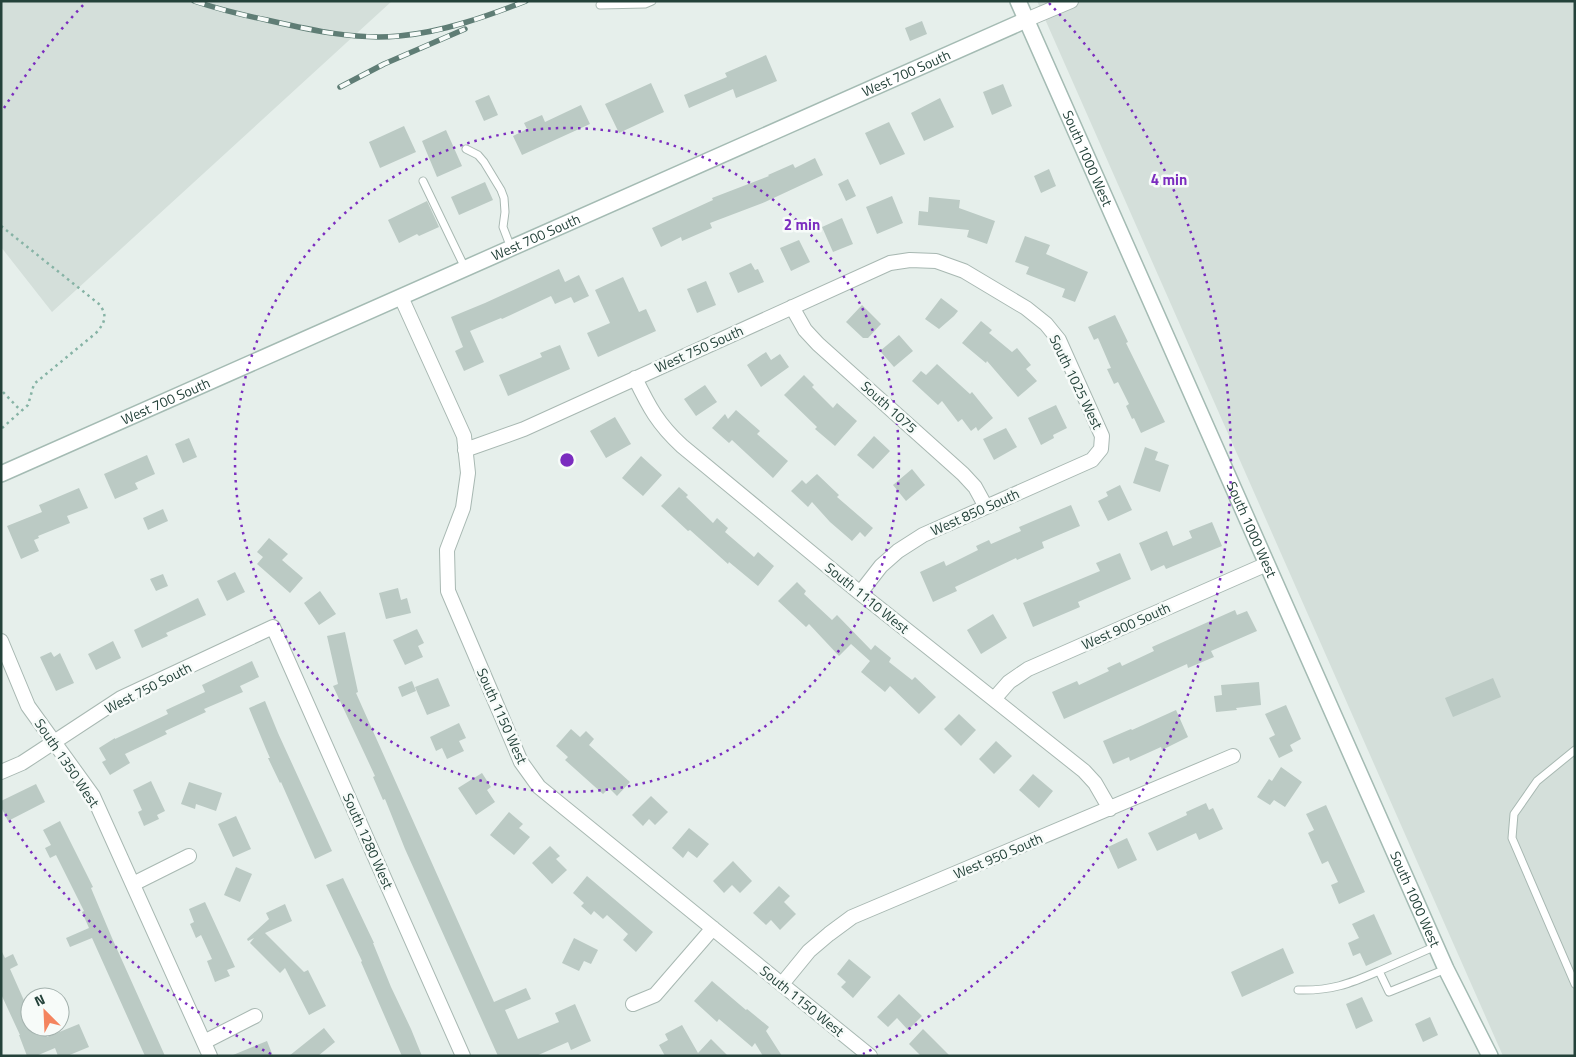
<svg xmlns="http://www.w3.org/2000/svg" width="1576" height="1057" font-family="'Titillium Web',sans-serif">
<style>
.built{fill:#d4dfda}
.building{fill:#bbcac4}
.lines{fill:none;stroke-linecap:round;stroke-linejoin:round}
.lane-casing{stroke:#a8b8b2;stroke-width:9}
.street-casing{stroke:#a8b8b2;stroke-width:16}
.secondary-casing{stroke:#a4bbb3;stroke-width:18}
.path{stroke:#86b3a5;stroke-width:2.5;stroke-dasharray:2.5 4;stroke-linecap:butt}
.lane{stroke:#fff;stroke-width:7}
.street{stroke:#fff;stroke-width:14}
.secondary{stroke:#fff;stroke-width:15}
.rail-casing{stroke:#5f7d75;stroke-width:5.5}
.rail{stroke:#f7fbf9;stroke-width:4;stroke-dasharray:11;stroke-linecap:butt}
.ring{fill:none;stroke:#7b2cbf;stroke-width:2.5;stroke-dasharray:2.5 5}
.labels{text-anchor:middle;stroke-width:5;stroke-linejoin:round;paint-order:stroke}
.street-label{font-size:14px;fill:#24423a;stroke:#f7fbf9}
.centre{fill:#7b2cbf;stroke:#f7fbf9;stroke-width:2.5}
.ring-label{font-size:15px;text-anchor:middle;font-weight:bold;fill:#7b2cbf;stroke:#f7fbf9;stroke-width:5;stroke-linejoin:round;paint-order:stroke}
</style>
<rect width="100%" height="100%" fill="#e6efeb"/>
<path class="built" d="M1,1H392L52,312L1,247Z
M1037,1H1575V1056H1503Z"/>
<path class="building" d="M922,21L927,34L910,41L905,28Z
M766,55L777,81L736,98L733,89L689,108L684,95L727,77L725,73Z
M651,83L664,112L619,133L605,104Z
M1003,84L1012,106L992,115L983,92Z
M489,95L498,115L484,121L475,101Z
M940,98L954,127L924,141L911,113Z
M581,105L590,124L522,155L513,136L527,129L524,123L542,115L545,122Z
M889,122L905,154L880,165L865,133Z
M404,126L416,152L380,168L369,142Z
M446,130L462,166L437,177L422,141Z
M815,158L823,175L765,202L710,223L712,228L682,241L681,237L661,247L652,228L713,200L712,198L769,176L768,175L793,164L795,168Z
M1049,169L1056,186L1041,193L1034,176Z
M848,179L856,196L846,201L838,184Z
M485,182L493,200L459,215L451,197Z
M892,196L903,223L877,234L866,207Z
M929,197L960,200L959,208L995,221L987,244L967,237L969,230L918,225L919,211L928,212Z
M427,201L439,227L419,236L417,234L399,243L388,220Z
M842,218L853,244L833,252L822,227Z
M1025,236L1050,245L1046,254L1088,272L1075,302L1062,297L1065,289L1026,274L1029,267L1015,262Z
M799,240L810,262L791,271L780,248Z
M751,263L755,270L758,269L764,282L738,293L729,273Z
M559,269L565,282L579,275L589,296L574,303L571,297L555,304L551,296L502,319L501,318L470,331L484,362L464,371L455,351L463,347L451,317L485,303Z
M623,277L639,312L646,309L656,331L598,357L587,333L610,323L595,290Z
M706,281L716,305L697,313L687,289Z
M941,298L958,311L954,316L939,329L925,319Z
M862,305L881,324L868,338H863L846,322Z
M1115,315L1128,342L1126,343L1165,422L1141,433L1134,418L1132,419L1126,406L1129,404L1118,382L1114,384L1107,369L1111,368L1098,338L1094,340L1088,327Z
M981,321L992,330L989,333L1012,352L1017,348L1031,365L1026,369L1037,381L1018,397L987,361L986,363L962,343Z
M899,335L913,351L894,367L880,351Z
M560,345L570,369L508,396L499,375L542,357L540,353Z
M766,352L771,360L780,354L789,367L761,387L747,365Z
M937,364L970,394L972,392L993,418L978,431L976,427L971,431L962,419L958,422L942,401L938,405L912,381L921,371L926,375Z
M804,375L814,385L812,387L833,408L837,403L857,421L835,446L815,429L817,427L784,395Z
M705,385L717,402L696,416L684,399Z
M1056,405L1067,428L1053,435L1054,438L1041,445L1028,418Z
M736,410L760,431L757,434L788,461L773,478L732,440L729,443L712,428L725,414L728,419Z
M615,417L631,444L606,458L590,431Z
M1006,428L1017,447L994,460L983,439Z
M874,436L890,451L873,469L857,455Z
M189,438L197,457L183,463L175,444Z
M1145,447L1158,452L1155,460L1169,465L1160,492L1133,483Z
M147,455L155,474L135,483L138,489L115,499L104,474Z
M641,456L662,475L643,496L622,478Z
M912,469L925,485L906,501L893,485Z
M817,474L839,495L837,497L873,528L865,537L860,532L852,541L830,522L812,502L808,507L791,491L802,480L806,484Z
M1120,485L1132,510L1108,521L1098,501L1108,496L1106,492Z
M679,487L688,495L686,497L713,523L717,518L728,528L725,532L754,557L758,552L774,566L758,586L729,562L728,564L690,530L688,531L661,506Z
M79,488L88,508L67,516L70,523L38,536L39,538L34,540L39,551L21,559L7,526L42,512L39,505Z
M1071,505L1080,526L1042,542L1044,548L1017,560L1016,558L955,587L957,591L933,602L920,572L944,561L946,566L978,550L976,546L989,540L991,544L1021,531L1019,527Z
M163,509L168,521L148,530L143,518Z
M1212,522L1222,546L1166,569L1164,565L1151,571L1139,543L1167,531L1173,546L1192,538L1189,531Z
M269,538L288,554L282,560L303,578L290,593L257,564L263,557L257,552Z
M1120,553L1131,579L1078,602L1080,607L1033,627L1023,603L1100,571L1096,563Z
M235,572L245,592L227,601L217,581Z
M163,574L168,586L156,591L150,579Z
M797,582L806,591L804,594L832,620L837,615L871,650L875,645L891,658L889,662L912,680L915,677L936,697L919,714L890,686L885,692L861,672L870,661L851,644L839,656L809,624L806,627L778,601Z
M398,588L401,600L407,598L411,613L386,619L379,593Z
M320,591L336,614L319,625L304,603Z
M198,598L206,615L166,633L168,636L142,648L134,630Z
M1235,610L1237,615L1247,611L1257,631L1211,651L1214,657L1188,668L1187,664L1064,719L1052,692L1077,681L1079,685L1109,671L1107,668L1120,662L1122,666L1154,651L1152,647Z
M993,614L1007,638L981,654L967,630Z
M417,629L424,643L418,646L423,657L405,665L393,640Z
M345,632L358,692L356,693L364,711L494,1002L526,988L531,999L505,1010L518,1039L559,1022L555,1013L575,1004L591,1041L571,1050L568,1042L536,1056H498L405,849L385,799L383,800L373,777L375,776L333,686L338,684L327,636Z
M113,641L121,658L96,670L88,654Z
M51,652L54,657L60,653L74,683L56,691L40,657Z
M252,661L259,677L240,686L243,692L204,709L206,712L165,731L167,734L125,754L130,763L110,775L102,762L106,760L99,748L115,738V739L168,714L166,710L205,692L202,685Z
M438,678L450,706L427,715L415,687Z
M1493,678L1501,697L1453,717L1445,698Z
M412,681L416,691L402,697L398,687Z
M1259,682L1261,705L1236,708L1237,710L1216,712L1214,696L1222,695L1221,685Z
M265,701L278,733L332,851L315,859L281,782L280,783L268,758H270L266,749L249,708Z
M1286,705L1301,739L1290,745L1293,751L1279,758L1269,738L1275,735L1265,714Z
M1176,710L1188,737L1162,750L1161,747L1130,761L1129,757L1113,764L1103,741L1131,729L1132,730Z
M959,714L976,730L961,746L944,729Z
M459,723L466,738L459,741L464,751L447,759L442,748L436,751L430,737Z
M571,729L580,737L586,731L594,739L589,745L630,782L617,796L609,788L603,794L565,760L568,757L556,746Z
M996,741L1012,756L994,774L979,759Z
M1281,767L1302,782L1285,807L1274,800L1270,805L1257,797L1269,779L1272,781Z
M482,773L491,787L487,790L495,802L476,815L458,788Z
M1033,774L1053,791L1039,808L1019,790Z
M151,781L165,811L157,815L159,819L144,826L138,812L142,810L133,790Z
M189,782L222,793L216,811L196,804L195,809L181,804Z
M36,784L45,802L8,821L1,807V801Z
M651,796L668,812L655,825L649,819L643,826L632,815Z
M1206,803L1209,810L1213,808L1223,829L1199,840L1196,833L1157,851L1148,833L1187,815L1186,812Z
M1326,805L1365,892L1339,904L1331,885L1338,882L1328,861L1322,864L1308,833L1314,830L1306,814Z
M509,812L523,824L519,828L530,837L514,855L490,835Z
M236,816L251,849L233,857L218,824Z
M60,821L93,887L91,888L112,938L165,1056H145L92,938L70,947L66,938L89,928L82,912L84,911L56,855L50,858L45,848L51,845L43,830Z
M689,828L709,844L697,858L688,851L683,858L672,848Z
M1127,838L1137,860L1118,869L1108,847Z
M550,846L560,856L556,859L567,870L552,884L532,863Z
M733,861L752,881L740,893L732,885L724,893L713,881Z
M236,867L252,874L240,902L224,895Z
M587,876L653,932L636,952L623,940L628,934L607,915L603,919L594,911L591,915L581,906L584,903L573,893Z
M343,878L374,943H373L391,987L411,1029L422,1056H402L361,962L362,961L326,885Z
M779,886L790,896L784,902L796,914L780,930L771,920L766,925L753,913Z
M205,902L235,967L227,970L230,976L215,982L207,961L212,959L201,935L196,938L190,924L194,922L189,909Z
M285,904L292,921L265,933L304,972L308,970L326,1006L309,1015L285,968L280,973L250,943L254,938L248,941L247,939L269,919L266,913Z
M1374,914L1392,954L1366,966L1360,953L1353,956L1348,943L1359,938L1352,924Z
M574,938L598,950L591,964L584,961L579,971L562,963Z
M1283,948L1294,973L1242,997L1231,972Z
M1,950L5,958L13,954L18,965L10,969L30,1014V1027H43L47,1037L79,1024L89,1047L67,1056H58L55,1048L36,1056H27L19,1035H20L1,994Z
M849,959L871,977L853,998L841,987L846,982L837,974Z
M712,981L746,1010L747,1009L769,1027L766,1031L782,1056H763L755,1043L752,1047L719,1019L717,1022L694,1001Z
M899,994L922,1016L908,1030L897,1018L888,1027L877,1017Z
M1362,997L1373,1021L1356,1029L1346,1004Z
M1430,1017L1438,1035L1423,1042L1415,1024Z
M682,1025L698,1053L711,1039L728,1056H665L659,1045L668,1040L665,1034Z
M324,1028L335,1042L318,1056H289Z
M923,1029L950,1056H921L909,1044Z
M267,1041L273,1056H233V1055Z"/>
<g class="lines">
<g class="lane-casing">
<path id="lane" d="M600,5L645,4L652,1
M466,149L478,155L484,162L501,190L504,198L505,212L503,227L511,248
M423,181L465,268
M1575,750L1537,781L1514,814L1512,838L1575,984
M1436,946L1379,971L1389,992L1446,969
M1298,990C1331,991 1349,984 1379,971"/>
</g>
<g class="street-casing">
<path id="street" d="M1026,20L1071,1
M401,297L464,436L468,473L463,508L447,550L448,591L521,762L539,787L870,1056
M792,307L805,330L818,344L963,474L975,487L986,507
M635,378C649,407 658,424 682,446L860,593L1084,771L1095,783L1110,809
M465,450L524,429L890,263L910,260L936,261L964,271L1026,308L1046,324L1059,340L1102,436L1101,449L1092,460L923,535L898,551L881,566L860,593
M1,641L28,706L93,796L210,1056
M994,699L1009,682L1028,669L1267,564
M1,772L22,763L121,698L273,627L463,1056
M133,884L189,856
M782,984L809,951L829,934L852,917L1233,756
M633,1004L655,995L713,928
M204,1042L255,1016"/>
</g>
<g class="secondary-casing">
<g id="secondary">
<path id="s1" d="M1018,1L1446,969L1490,1056"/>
<path id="s2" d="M1,474L1026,20"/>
</g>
</g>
<path class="path" d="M1,226L99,304C108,315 105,323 96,333L34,384L28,405L1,429
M3,392L21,411"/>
<use href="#lane" class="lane"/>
<use href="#street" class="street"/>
<use href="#secondary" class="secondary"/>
<g class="rail-casing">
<path id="rail" d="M194,1C218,9 242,15 267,20C311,30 354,40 399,36C443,32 485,17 526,1
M340,87L384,64L465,29"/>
</g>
<use href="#rail" class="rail"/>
</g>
<g class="ring">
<circle cx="567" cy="460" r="332"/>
<path d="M271 1054A664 664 0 0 1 4 812M4 108A664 664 0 0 1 85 3M1049 3A664 664 0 0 1 863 1054"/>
</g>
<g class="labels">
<g class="street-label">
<text dy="5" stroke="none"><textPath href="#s2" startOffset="990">West 700 South</textPath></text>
<text dy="5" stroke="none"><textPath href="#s1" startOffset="172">South 1000 West</textPath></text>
<text dy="5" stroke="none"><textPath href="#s2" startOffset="585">West 700 South</textPath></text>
<text transform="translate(699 349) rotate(-24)" y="5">West 750 South</text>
<text transform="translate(1076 382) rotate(64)" y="5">South 1025 West</text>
<text dy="5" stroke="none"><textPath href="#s2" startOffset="180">West 700 South</textPath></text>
<text transform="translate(889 407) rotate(42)" y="5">South 1075</text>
<text transform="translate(975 512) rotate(-24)" y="5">West 850 South</text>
<text dy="5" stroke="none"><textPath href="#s1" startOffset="578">South 1000 West</textPath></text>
<text transform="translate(867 598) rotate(39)" y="5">South 1110 West</text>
<text transform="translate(1126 626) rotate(-24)" y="5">West 900 South</text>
<text transform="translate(148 688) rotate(-27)" y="5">West 750 South</text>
<text transform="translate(502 716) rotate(66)" y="5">South 1150 West</text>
<text transform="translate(67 763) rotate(56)" y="5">South 1350 West</text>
<text transform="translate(368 841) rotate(66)" y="5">South 1280 West</text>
<text transform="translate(998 856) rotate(-23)" y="5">West 950 South</text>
<text dy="5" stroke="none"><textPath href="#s1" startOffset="982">South 1000 West</textPath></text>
<text transform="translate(802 1001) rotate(39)" y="5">South 1150 West</text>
</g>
</g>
<circle cx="567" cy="460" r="8" class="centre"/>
<g class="ring-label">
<text x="1169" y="185">4 min</text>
<text x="802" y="230">2 min</text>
</g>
<rect width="1576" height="1057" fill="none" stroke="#24423a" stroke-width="5"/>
<g transform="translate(45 1012) rotate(336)"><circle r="24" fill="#f7fbf9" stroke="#a3b1ad"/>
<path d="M0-4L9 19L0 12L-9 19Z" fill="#f4845f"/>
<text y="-8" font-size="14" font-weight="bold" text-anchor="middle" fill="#24423a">N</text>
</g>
</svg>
